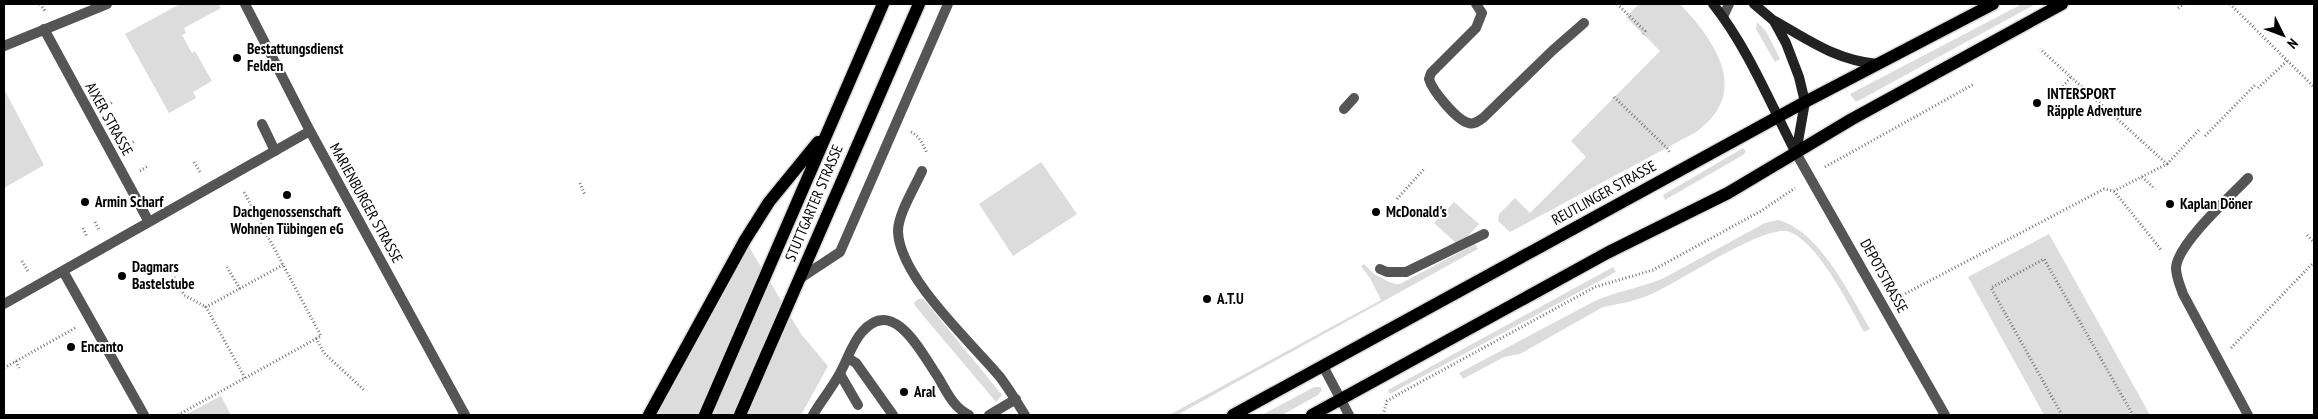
<svg xmlns="http://www.w3.org/2000/svg" width="2318" height="419" font-family="'PT Sans Narrow',sans-serif">
<style>
.green{fill:#dcdcdc}
.lines{fill:none;stroke-linecap:round;stroke-linejoin:round}
.primary-casing{stroke:#dbdbdb;stroke-width:15}
.path{stroke:#777;stroke-width:3;stroke-dasharray:1 2.5;stroke-linecap:butt}
.service{stroke:#555;stroke-width:10}
.minor{stroke:#555;stroke-width:10}
.secondary{stroke:#222;stroke-width:10}
.primary{stroke:#000;stroke-width:12}
.poi-dot{fill:#000;stroke:#fff;stroke-width:2}
.labels{text-anchor:middle;stroke-width:4;stroke-linejoin:round;paint-order:stroke}
.poi-label{font-size:15px;font-weight:bold;fill:#000;stroke:#fff;text-anchor:start}
.street-label{font-size:15px;fill:#000;stroke:#fff}
</style>
<rect width="100%" height="100%" fill="#fff"/>
<path class="green" d="M180,4H219L221,8L184,28L186,33L182,35L192,53L195,51L212,81L193,92L196,98L169,113L125,34Z
M1639,4H1680C1716,42 1751,93 1696,132L1510,232L1498,221L1499,214L1515,198L1530,213L1586,157L1571,141L1660,51L1626,17Z
M2022,4H2036L1856,102L1850,94Z
M1757,22L1766,31L1780,59L1775,62L1756,29Z
M4,89L44,165L4,188Z
M1743,148L1746,151L1743,155L1665,200L1663,195Z
M1041,162L1077,214L1013,256L979,204Z
M1454,202L1479,224L1459,246L1434,223Z
M1778,220C1819,230 1850,295 1870,329L1864,332C1849,305 1819,244 1790,232C1765,222 1676,285 1647,296C1632,302 1618,304 1603,307L1520,354L1504,357L1463,379L1459,373L1593,302C1616,291 1641,288 1664,278L1765,223Z
M2049,234L2150,415H2044L1968,277Z
M745,240L801,334L828,366L801,415H649Z
M1475,244L1478,249L1177,415H1169L1381,300L1370,278L1361,266L1364,264L1375,275C1383,276 1386,284 1400,284Z
M1613,267L1616,272L1390,394L1388,390Z
M918,299H923L926,302L1002,395L996,402L916,307L914,303Z
M1314,387H1321L1322,390L1318,395L1282,415H1262Z
M221,396L231,415H185Z"/>
<g class="lines">
<g class="primary-casing">
<path id="primary" d="M649,415L745,240L769,202L818,142
M705,415L883,4
M740,415L919,4
M1233,415L1805,102L1993,4
M1312,415L1607,253L1728,193L1852,119L2062,4"/>
</g>
<path class="path" d="M40,4L45,11
M1617,4L1645,31L1643,34
M2230,4L2314,87
M2178,8L2184,4
M2258,88L2287,61
M1614,97L1667,148L1670,153
M2054,97L2071,77
M105,107L113,102
M911,132C919,136 924,145 927,154
M2205,136L2255,85
M127,146L135,141
M194,162L200,172
M2167,164L2199,130
M1825,167L1974,84
M140,171L148,166
M2142,177L2155,189
M580,183L585,195
M2114,191L2162,251
M1397,199L1424,169
M95,222L99,230
M83,228L87,237
M2307,235L2314,242
M22,261L28,271
M227,267L240,289
M174,277L184,295L206,307
M168,280L170,284L176,281
M1899,297L2104,189L2114,191L2167,164L2040,49
M316,338L324,353L364,390
M2231,348L2314,262
M16,361L19,368
M4,368L75,328
M245,378L206,307L283,265
M178,415L321,336L243,190
M1383,415L1387,401L1397,395L1595,287L1653,270L1761,211L1795,188
M2062,415L1991,288L2044,259L2133,415"/>
<path class="service" d="M1476,4L1482,13L1476,28L1431,73L1429,79C1432,90 1457,121 1469,123C1474,125 1479,121 1483,118L1553,50L1584,23
M1344,109L1354,98
M262,124L275,151
M922,171C915,187 898,214 898,231C899,277 971,342 1000,377C1009,389 1017,402 1025,415
M1380,269L1387,272H1406L1484,234
M799,279L840,252L948,4
M848,358L856,363L893,415
M1323,366L1349,415
M840,374L858,405
M813,415C821,401 832,388 840,373C847,361 852,343 862,332C894,295 922,354 938,377C947,392 953,407 969,415
M989,415L1016,399
M2248,415L2183,294C2180,285 2176,277 2176,268C2177,244 2231,196 2248,178"/>
<path class="minor" d="M245,4L310,131L465,415
M1723,17L1729,4
M44,29L149,222
M4,46L107,4
M1796,153L1945,415
M63,271L144,415
M4,304L310,131"/>
<path class="secondary" d="M1713,4C1748,48 1770,103 1796,153
M1754,4L1774,21L1786,43L1799,77L1805,102L1796,153
M1775,21C1810,41 1836,60 1877,64"/>
<use href="#primary" class="primary"/>
</g>
<g class="poi-dot">
<circle cx="237" cy="58" r="5"/>
<circle cx="2037" cy="103" r="5"/>
<circle cx="287" cy="195" r="5"/>
<circle cx="85" cy="202" r="5"/>
<circle cx="2170" cy="204" r="5"/>
<circle cx="1376" cy="212" r="5"/>
<circle cx="122" cy="276" r="5"/>
<circle cx="1207" cy="299" r="5"/>
<circle cx="71" cy="347" r="5"/>
<circle cx="904" cy="392" r="5"/>
</g>
<g class="labels">
<g class="poi-label">
<text x="247" y="54">Bestattungsdienst<tspan x="247" dy="17">Felden</tspan></text>
<text x="2047" y="99">INTERSPORT<tspan x="2047" dy="17">Räpple Adventure</tspan></text>
<text x="95" y="207">Armin Scharf</text>
<text x="2180" y="209">Kaplan Döner</text>
<text x="287" y="217" text-anchor="middle">Dachgenossenschaft<tspan x="287" dy="17">Wohnen Tübingen eG</tspan></text>
<text x="1386" y="217">McDonald's</text>
<text x="132" y="272">Dagmars<tspan x="132" dy="17">Bastelstube</tspan></text>
<text x="1217" y="304">A.T.U</text>
<text x="81" y="352">Encanto</text>
<text x="914" y="397">Aral</text>
</g>
<g class="street-label">
<text transform="translate(109 119) rotate(61)" y="5">AIXER STRASSE</text>
<text transform="translate(1604 193) rotate(-29)" y="5">REUTLINGER STRASSE</text>
<text transform="translate(366 203) rotate(61)" y="5">MARIENBURGER STRASSE</text>
<text transform="translate(814 203) rotate(-67)" y="5">STUTTGARTER STRASSE</text>
<text transform="translate(1884 276) rotate(61)" y="5">DEPOTSTRASSE</text>
</g>
</g>
<rect width="2318" height="419" fill="none" stroke="#000000" stroke-width="10"/>
<g transform="translate(2283 35) rotate(132)" stroke="#ffffff" stroke-width="4" paint-order="stroke">
<path d="M0-4L9 19L0 12L-9 19Z" fill="#000000"/>
<text y="-8" font-size="14" font-weight="bold" text-anchor="middle" fill="#000000">N</text>
</g>
</svg>
